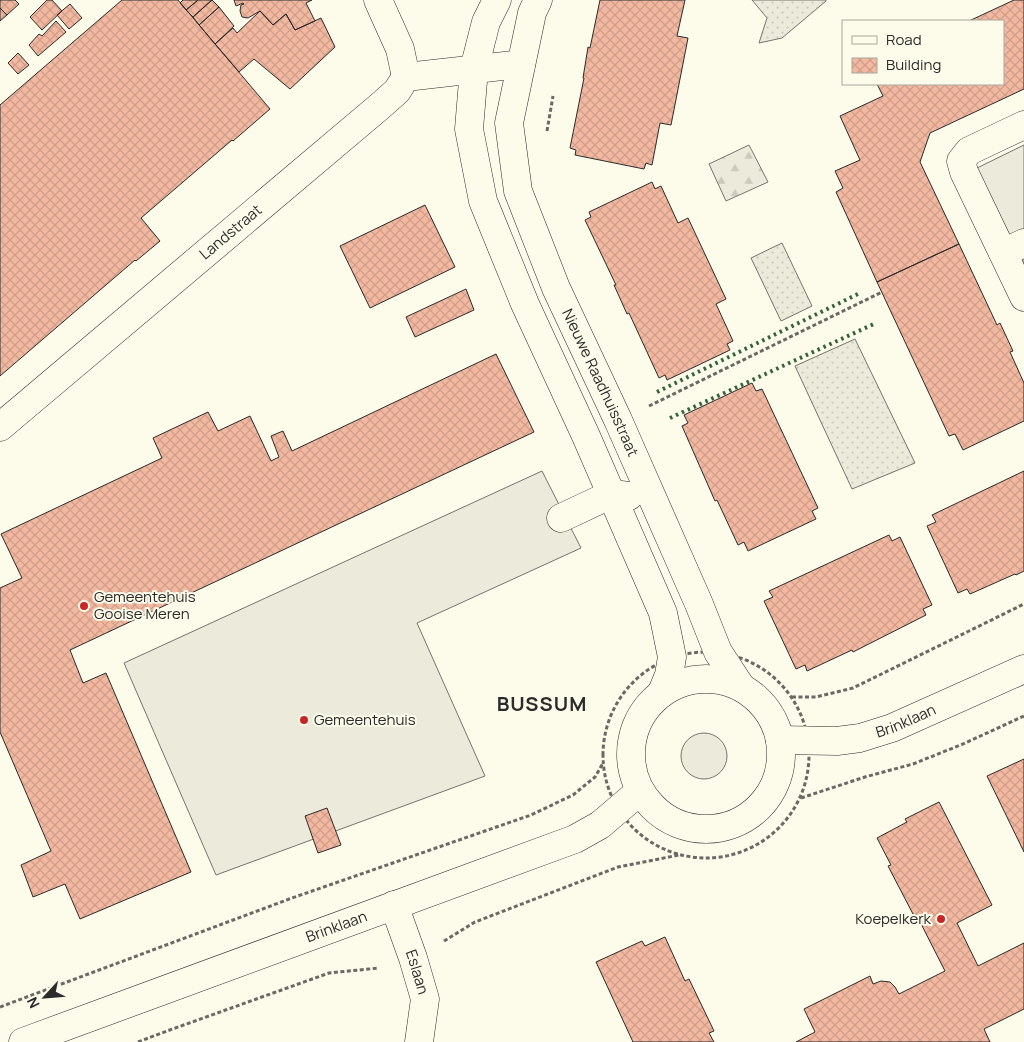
<svg xmlns="http://www.w3.org/2000/svg" width="1024" height="1042" font-family="Manrope,sans-serif">
<style>
.grass{fill:#ecebdb;stroke:#74746e}
.forest{fill:url(#forest-firs);stroke:#74746e}
.garden{fill:url(#garden-dots);stroke:#74746e}
.parking{fill:#eceadb;stroke:#74746e}
.building{fill:url(#building-cross-hatch);stroke:#2b2b2b}
.lines{fill:none;stroke-linecap:round;stroke-linejoin:round}
.minor-casing{stroke:#2b2b2b;stroke-width:29}
.path{stroke:#6a6964;stroke-width:3;stroke-dasharray:4 2.5;stroke-linecap:butt}
.minor{stroke:#fdfbea;stroke-width:28}
.hedge{stroke:#34623c;stroke-width:4;stroke-dasharray:2.5 4;stroke-linecap:butt}
.poi-dot{fill:#c62828;stroke:#fdfbea;stroke-width:2}
.labels{text-anchor:middle;stroke-width:4;stroke-linejoin:round;paint-order:stroke}
.street-label{font-size:15px;fill:#2b2b2b;stroke:#fdfbea}
.poi-label{font-size:15px;fill:#2b2b2b;stroke:#fdfbea;text-anchor:start}
.district-label{font-size:20px;font-weight:bold;letter-spacing:1px;fill:#2b2b2b;stroke:#fdfbea}
</style>
<defs>
<pattern id="forest-firs" width="22" height="20" patternUnits="userSpaceOnUse" patternTransform="scale(1.25)"><rect width="22" height="20" fill="#ecebdb"/><path d="M5 1l3.5 6h-7zM16 11l3.5 6h-7z" fill="#cbcabc"/></pattern>
<pattern id="garden-dots" width="8" height="8" patternUnits="userSpaceOnUse" patternTransform="scale(1.25)"><rect width="8" height="8" fill="#ecebdb"/><path d="M2 2h.1M6 6h.1" fill="none" stroke="#cbcabc" stroke-width="1.8" stroke-linecap="round"/></pattern>
<pattern id="building-cross-hatch" width="8" height="8" patternUnits="userSpaceOnUse" patternTransform="scale(1.25)"><rect width="8" height="8" fill="#f2b8a0"/><path d="M0 0l8 8M0 8l8-8" fill="none" stroke="#d09e8a"/></pattern>
</defs>
<rect width="100%" height="100%" fill="#fdfbea"/>
<path class="grass" d="M681 756a23 23 0 1 1 46 0a23 23 0 1 1-46 0Z"/>
<path class="forest" d="M749,145L768,182L726,201L709,164Z"/>
<path class="garden" d="M752,0H826V1L782,38L759,43L767,18Z
M782,243L812,306L781,321L751,258Z
M855,339L915,463L852,489L795,366Z"/>
<path class="parking" d="M1024,145V265L977,168Z
M542,471L581,548L417,623L485,776L216,875L124,663Z"/>
<path class="building" d="M0,0H15L19,4L7,15L0,8Z
M47,0H52L62,11L42,30L30,17Z
M122,0H178L270,109L233,141L232,140L141,218L160,241L136,261L135,260L0,376V105Z
M183,0H198L186,10L180,3Z
M198,0H212L193,17L186,10Z
M212,0L219,7L199,25L193,17Z
M234,0H312L306,3L315,21L295,30L286,14L273,25L260,11L248,18L242,17L240,11L241,5L244,4L243,3L236,6Z
M600,0H685L677,36L688,38L671,125L660,123L652,165L646,163L644,169L575,155L576,150L570,148L584,78H583L588,47L590,48Z
M1014,0H1024V89L930,133L920,162L959,244L877,282L836,192L843,188L835,171L860,160L840,116L883,96L877,84H1003V21H969Z
M70,4L82,18L69,29L57,15Z
M219,7L234,26L215,44L199,25Z
M0,8L7,15L0,21Z
M260,11L273,25L286,14L295,30L321,18L335,47L290,89L254,59L239,72L215,44L233,28L237,33Z
M56,21L66,32L38,56L29,45L39,34L42,36Z
M18,53L29,65L18,74L8,63Z
M652,182L655,189L661,186L678,223L688,218L726,299L716,304L733,341L727,344L730,350L667,380L665,375L659,378L629,313L627,314L614,285H616L585,220L591,217L589,212Z
M425,205L455,267L370,308L340,246Z
M959,244L997,325L1000,323L1013,351L1010,352L1024,383V421L963,450L955,434L949,436L877,282Z
M466,289L474,310L415,337L406,317Z
M496,354L534,432L70,650L83,683L106,673L191,872L80,919L65,884L33,897L21,865L51,851L0,732V588L22,578L1,534L162,458L153,438L208,412L218,431L250,416L271,461L279,457L271,436L283,431L292,451Z
M752,383L756,391L762,389L818,508L812,511L816,519L748,551L744,542L738,545L717,500L715,501L682,426L688,423L684,415Z
M1024,471V571L1016,575L1015,574L970,594L967,589L958,593L927,526L936,522L932,515Z
M889,535L892,541L900,537L932,605L923,609L926,615L853,652L852,650L807,671L805,665L796,669L764,601L773,597L769,591Z
M1024,759V852L987,776Z
M939,802L992,905L957,923L978,966L1024,943V1009L984,1029L990,1042H796L815,1032L804,1009L870,976L873,984L881,981L890,982L895,987L899,994L945,971L916,914L914,916L888,866L891,865L877,838L907,822L905,819Z
M327,808L341,845L318,853L305,816Z
M665,937L685,981L689,979L714,1031L709,1033L714,1042H633L596,962L642,941L645,946Z"/>
<g class="lines">
<g class="minor-casing">
<g id="minor">
<path d="M378,0L400,49L406,77"/>
<path d="M497,0L486,22L474,69L469,129L483,201L525,304L586,436L663,613L672,657L669,675L662,692"/>
<path id="s1" d="M538,0L532,13L509,123L518,191L556,288L618,420L699,604L718,652L741,687"/>
<path d="M1024,125L969,151L961,161L964,172L1024,297"/>
<path d="M1003,253L1024,243"/>
<path id="s2" d="M0,427L379,107L397,91L406,77L521,64"/>
<path d="M561,518L612,494L629,496"/>
<circle cx="706" cy="754" r="75"/>
<path id="s3" d="M780,740L837,741L860,738L892,728L1024,669"/>
<path id="s4" d="M394,905L413,958L425,999L419,1042"/>
<path id="s5" d="M23,1042L575,839L600,825L640,791"/>
</g>
</g>
<path class="path" d="M547,131L553,96
M649,406L882,292
M603 755a103 103 0 1 1 206 0a103 103 0 1 1-206 0Z
M792,697H816L853,688L1024,604
M801,798L865,777L913,764L963,744L1024,716
M444,941L475,922L618,867L679,855
M0,1007L292,898L531,815L573,795L595,777L603,763
M138,1042L167,1031L329,973L379,968"/>
<use href="#minor" class="minor"/>
<path class="hedge" d="M657,392L860,293
M670,418L876,323"/>
</g>
<g class="poi-dot">
<circle cx="84" cy="606" r="5"/>
<circle cx="304" cy="720" r="5"/>
<circle cx="941" cy="919" r="5"/>
</g>
<g class="labels">
<g class="street-label">
<text dy="5" stroke="none"><textPath href="#s2" startOffset="302">Landstraat</textPath></text>
<text dy="5" stroke="none"><textPath href="#s1" startOffset="404">Nieuwe Raadhuisstraat</textPath></text>
<text dy="5" stroke="none"><textPath href="#s3" startOffset="129">Brinklaan</textPath></text>
<text dy="5" stroke="none"><textPath href="#s5" startOffset="334">Brinklaan</textPath></text>
<text dy="5" stroke="none"><textPath href="#s4" startOffset="71">Eslaan</textPath></text>
</g>
<g class="poi-label">
<text x="94" y="602">Gemeentehuis<tspan x="94" dy="17">Gooise Meren</tspan></text>
<text x="314" y="725">Gemeentehuis</text>
<text x="931" y="924" text-anchor="end">Koepelkerk</text>
</g>
<g class="district-label">
<text x="542" y="711">BUSSUM</text>
</g>
</g>
<rect x="842" y="20" width="162" height="65" fill="#fdfbea" stroke="#a9a89e"/>
<rect x="852" y="36" width="25" height="8" fill="#fdfbea" stroke="#a9a89e"/>
<text x="886" y="45" font-size="15" fill="#2b2b2b">Road</text>
<rect x="852" y="58" width="25" height="15" fill="url(#building-cross-hatch)" stroke="#a9a89e"/>
<text x="886" y="70" font-size="15" fill="#2b2b2b">Building</text>
<g transform="translate(45 997) rotate(244)" stroke="#fdfbea" stroke-width="4" paint-order="stroke">
<path d="M0-4L9 19L0 12L-9 19Z" fill="#2b2b2b"/>
<text y="-8" font-size="14" font-weight="bold" text-anchor="middle" fill="#2b2b2b">N</text>
</g>
</svg>
